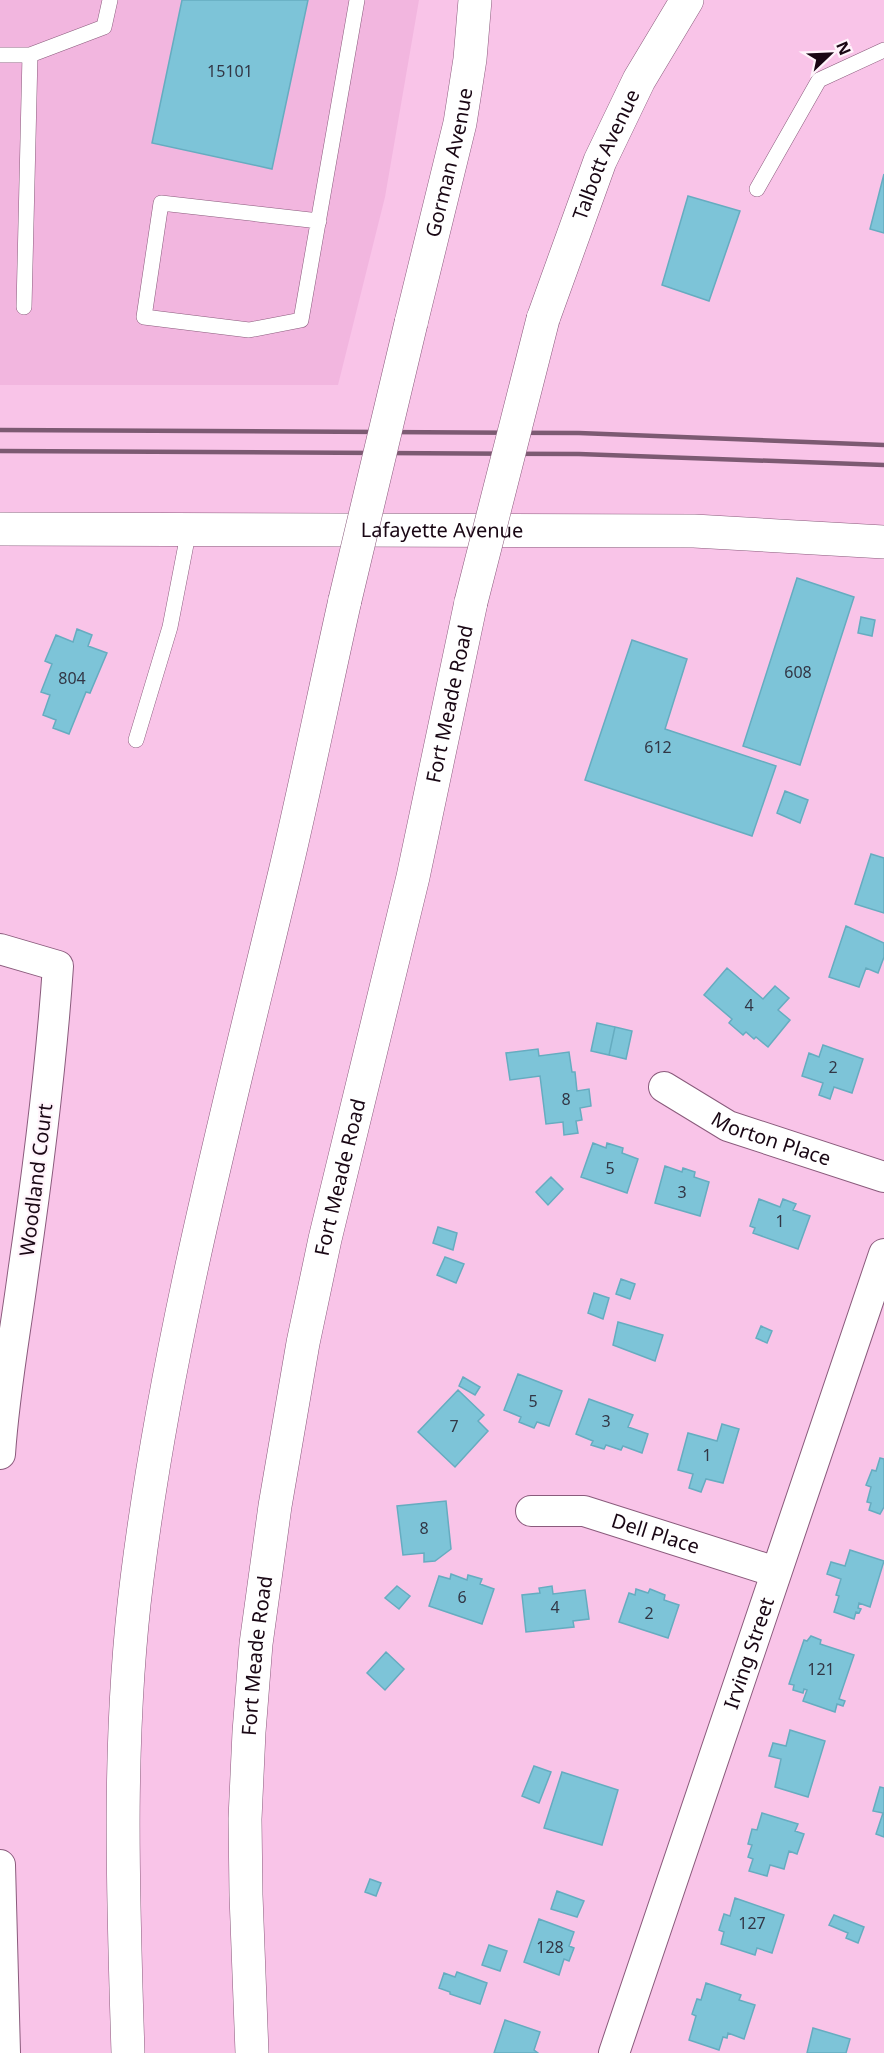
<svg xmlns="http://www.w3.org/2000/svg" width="884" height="2053" font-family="'Noto Sans',sans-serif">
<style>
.built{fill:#f2b6df}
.building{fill:#7dc4d8;stroke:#66acc0;stroke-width:1.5}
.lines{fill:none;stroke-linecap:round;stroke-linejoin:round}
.service-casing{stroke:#8a5b7c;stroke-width:16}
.minor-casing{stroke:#8a5b7c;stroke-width:32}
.tertiary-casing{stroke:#8a5b7c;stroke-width:34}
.primary-casing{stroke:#8a5b7c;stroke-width:34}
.service{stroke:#fff;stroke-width:15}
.minor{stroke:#fff;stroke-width:30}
.tertiary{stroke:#fff;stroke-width:33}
.primary{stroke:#fff;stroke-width:33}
.rail{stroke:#7c5a72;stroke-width:4.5}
.primary-bridge-casing{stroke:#8a5b7c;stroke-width:34;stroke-linecap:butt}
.primary-bridge{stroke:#fff;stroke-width:33}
.labels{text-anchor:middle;stroke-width:4.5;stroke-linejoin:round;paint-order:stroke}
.number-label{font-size:16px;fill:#323645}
.street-label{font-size:20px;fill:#190714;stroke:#fff4fb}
</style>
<rect width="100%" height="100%" fill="#f9c4e8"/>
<path class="built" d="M0,0H419L385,197L338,385H0Z"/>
<path class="building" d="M182,0H308L272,169L152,143Z
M884,174V233L870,229Z
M688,196L740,211L709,301L662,285Z
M797,578L854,597L800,765L743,746Z
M861,617L875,620L872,636L858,633Z
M77,629L92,635L88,646L107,653L90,693L86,692L69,734L53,728L56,720L43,715L50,695L41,692L52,664L45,661L56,635L73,642Z
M632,640L687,659L665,729L776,766L752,836L585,780Z
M785,791L808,800L800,823L777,813Z
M871,854L884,858V913L855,904Z
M846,926L884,943V957L878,973L866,968L859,987L829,977Z
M727,968L763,999L775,986L789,998L778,1010L790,1020L768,1047L756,1037L754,1039L746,1032L743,1035L729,1023L732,1019L704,995Z
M597,1023L615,1027L609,1055L591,1051Z
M615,1027L632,1031L626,1059L609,1055Z
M823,1045L863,1059L852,1093L834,1087L830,1099L819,1095L823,1083L802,1076L809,1053L819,1057Z
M538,1049L539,1056L569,1052L572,1072H575L577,1091L589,1089L591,1106L580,1108L582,1120L576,1121L578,1133L564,1135L563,1122L546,1124L540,1076L510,1080L506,1053Z
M593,1143L606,1148L607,1143L623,1148L622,1153L638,1159L627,1193L581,1177Z
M665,1166L682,1172L683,1168L695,1172L694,1177L709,1182L700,1216L655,1203Z
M551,1177L563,1189L548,1205L536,1192Z
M759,1199L780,1207L783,1199L796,1204L793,1210L810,1216L798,1249L753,1233L755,1228L750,1226Z
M438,1227L457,1233L453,1250L433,1243Z
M445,1257L464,1264L456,1283L437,1275Z
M621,1279L635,1284L630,1299L616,1294Z
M594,1293L609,1298L603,1319L588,1313Z
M618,1322L663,1335L655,1361L613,1345Z
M761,1326L772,1331L767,1343L756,1338Z
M518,1374L562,1391L549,1426L537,1422L534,1428L519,1422L521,1417L504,1410Z
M463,1377L480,1387L475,1395L459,1386Z
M458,1390L484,1415L478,1421L488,1431L455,1467L418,1432Z
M589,1399L633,1415L628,1427L648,1434L642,1453L623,1446L621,1450L606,1445L604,1449L591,1445L593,1441L576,1434Z
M722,1424L739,1429L723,1483L706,1479L701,1492L689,1488L693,1474L678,1470L688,1433L717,1441Z
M880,1458L884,1459V1507L880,1514L869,1510L871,1503L867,1502L871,1487L866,1485L872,1470L876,1471Z
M446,1501L451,1549L435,1561L424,1562V1553L403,1555L397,1506Z
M850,1550L884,1561L870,1607L859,1603L858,1608L861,1609L859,1613L856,1612L854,1619L834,1612L839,1596L836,1595L841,1579L827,1574L831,1562L845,1566Z
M451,1574L467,1580L468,1575L482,1579L480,1584L494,1589L482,1624L429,1606L439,1576L450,1579Z
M397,1586L410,1596L399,1609L385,1598Z
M552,1586L553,1594L585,1590L589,1619L573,1621L574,1627L526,1632L522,1595L540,1593L539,1588Z
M636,1589L648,1593L650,1589L665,1595L664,1600L679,1605L668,1638L619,1622L629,1593L635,1595Z
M811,1636L821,1640L820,1644L854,1655L839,1699L845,1701L843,1706L837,1704L835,1712L803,1701L807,1690L804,1689L803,1693L793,1690L794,1685L789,1684L804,1640L807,1641Z
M386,1652L404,1669L385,1690L367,1673Z
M790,1730L825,1741L808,1797L775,1787L781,1759L769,1756L773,1743L786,1746Z
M534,1766L551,1772L539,1803L522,1796Z
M562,1772L618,1790L602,1845L544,1828Z
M880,1787L884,1788V1837L876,1834L883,1813L873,1811Z
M762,1813L798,1824L795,1831L804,1834L797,1854L789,1851L784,1869L770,1865L767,1876L749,1871L753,1859L748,1857L752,1845L748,1844L752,1829L757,1830Z
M370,1879L381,1883L376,1896L365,1892Z
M557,1891L584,1901L577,1917L551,1909Z
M735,1898L784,1915L772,1953L757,1948L755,1955L721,1944L724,1932L719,1930L724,1914L730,1916Z
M834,1915L864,1927L858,1943L846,1938L848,1933L829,1925Z
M539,1919L574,1932L569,1946L574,1948L569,1961L564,1959L559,1975L524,1962Z
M489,1945L507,1951L500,1971L482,1965Z
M457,1972L487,1983L480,2004L450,1994V1992L439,1988L444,1973L455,1977Z
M706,1983L741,1995L739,2000L755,2005L744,2039L728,2033L727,2038L723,2037L719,2050L689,2040L696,2016L692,2014L697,1999L701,2000Z
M505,2020L540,2032L534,2050L538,2053H494Z
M813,2028L850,2039L846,2053H807Z"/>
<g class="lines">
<g class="service-casing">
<path id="service" d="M0,55H30L24,307
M30,55L104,27L110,0
M757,189L819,80L884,50
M319,221L161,203L144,317L249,330L301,320L357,0
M136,740L170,627L189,529"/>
</g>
<g class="minor-casing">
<g id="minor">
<path d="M0,949L58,966C51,1069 38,1171 23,1274C15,1334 4,1393 0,1454"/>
<path id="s1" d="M664,1087L728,1126L884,1177"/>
<path id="s2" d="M531,1511H584L776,1572"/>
<path d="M0,1865L5,2053"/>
<path id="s3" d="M614,2053L884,1254"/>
</g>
</g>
<g class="tertiary-casing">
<g id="tertiary">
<path id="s4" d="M0,529L694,531L884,542"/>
</g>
</g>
<g class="primary-casing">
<g id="primary">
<path id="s5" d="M543,319L600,161L639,80L687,0"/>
<path id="s6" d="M411,323L460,123L470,59L475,0"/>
<path d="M128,2053C123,1895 117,1736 137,1579C167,1338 230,1103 286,868C307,779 325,689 345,600"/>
<path id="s7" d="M252,2053L246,1895L245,1819L249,1732L256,1644L275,1506L303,1343L325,1239L413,877L471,602"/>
</g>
</g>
<use href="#service" class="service"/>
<use href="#minor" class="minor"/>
<use href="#tertiary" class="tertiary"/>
<use href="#primary" class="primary"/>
<path class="rail" d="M0,430L579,433L884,445
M0,451L579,454L884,465"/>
<g class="primary-bridge-casing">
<path id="primary-bridge" d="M345,600L411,323
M471,602L543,319"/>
</g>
<use href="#primary-bridge" class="primary-bridge"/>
</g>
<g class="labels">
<g class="number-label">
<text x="230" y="77">15101</text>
<text x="798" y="678">608</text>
<text x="72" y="684">804</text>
<text x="658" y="753">612</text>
<text x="749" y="1011">4</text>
<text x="833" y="1073">2</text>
<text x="566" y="1105">8</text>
<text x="610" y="1174">5</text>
<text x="682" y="1198">3</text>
<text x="780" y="1227">1</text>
<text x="533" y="1407">5</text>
<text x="606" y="1427">3</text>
<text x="454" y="1432">7</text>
<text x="707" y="1461">1</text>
<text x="424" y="1534">8</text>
<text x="462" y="1603">6</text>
<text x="555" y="1613">4</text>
<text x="649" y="1619">2</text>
<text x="821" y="1675">121</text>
<text x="752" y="1929">127</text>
<text x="550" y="1953">128</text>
</g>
<g class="street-label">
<text dy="7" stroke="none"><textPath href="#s5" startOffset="176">Talbott Avenue</textPath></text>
<text dy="7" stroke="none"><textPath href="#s6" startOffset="165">Gorman Avenue</textPath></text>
<text dy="7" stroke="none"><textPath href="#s4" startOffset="442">Lafayette Avenue</textPath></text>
<text dy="7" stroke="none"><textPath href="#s7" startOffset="1370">Fort Meade Road</textPath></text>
<text dy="7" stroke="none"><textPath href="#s1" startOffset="120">Morton Place</textPath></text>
<text dy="7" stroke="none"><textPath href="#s7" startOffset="884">Fort Meade Road</textPath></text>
<text transform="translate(36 1180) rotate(-83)" y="7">Woodland Court</text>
<text dy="7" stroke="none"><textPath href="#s2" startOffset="128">Dell Place</textPath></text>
<text dy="7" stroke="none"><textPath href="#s3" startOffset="422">Irving Street</textPath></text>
<text dy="7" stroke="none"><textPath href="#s7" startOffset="398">Fort Meade Road</textPath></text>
</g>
</g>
<g transform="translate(830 54) rotate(67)" stroke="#fff4fb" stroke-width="4.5" paint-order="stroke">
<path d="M0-4.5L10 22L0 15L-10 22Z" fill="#190714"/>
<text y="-9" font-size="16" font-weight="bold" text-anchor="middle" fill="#190714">N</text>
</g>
</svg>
